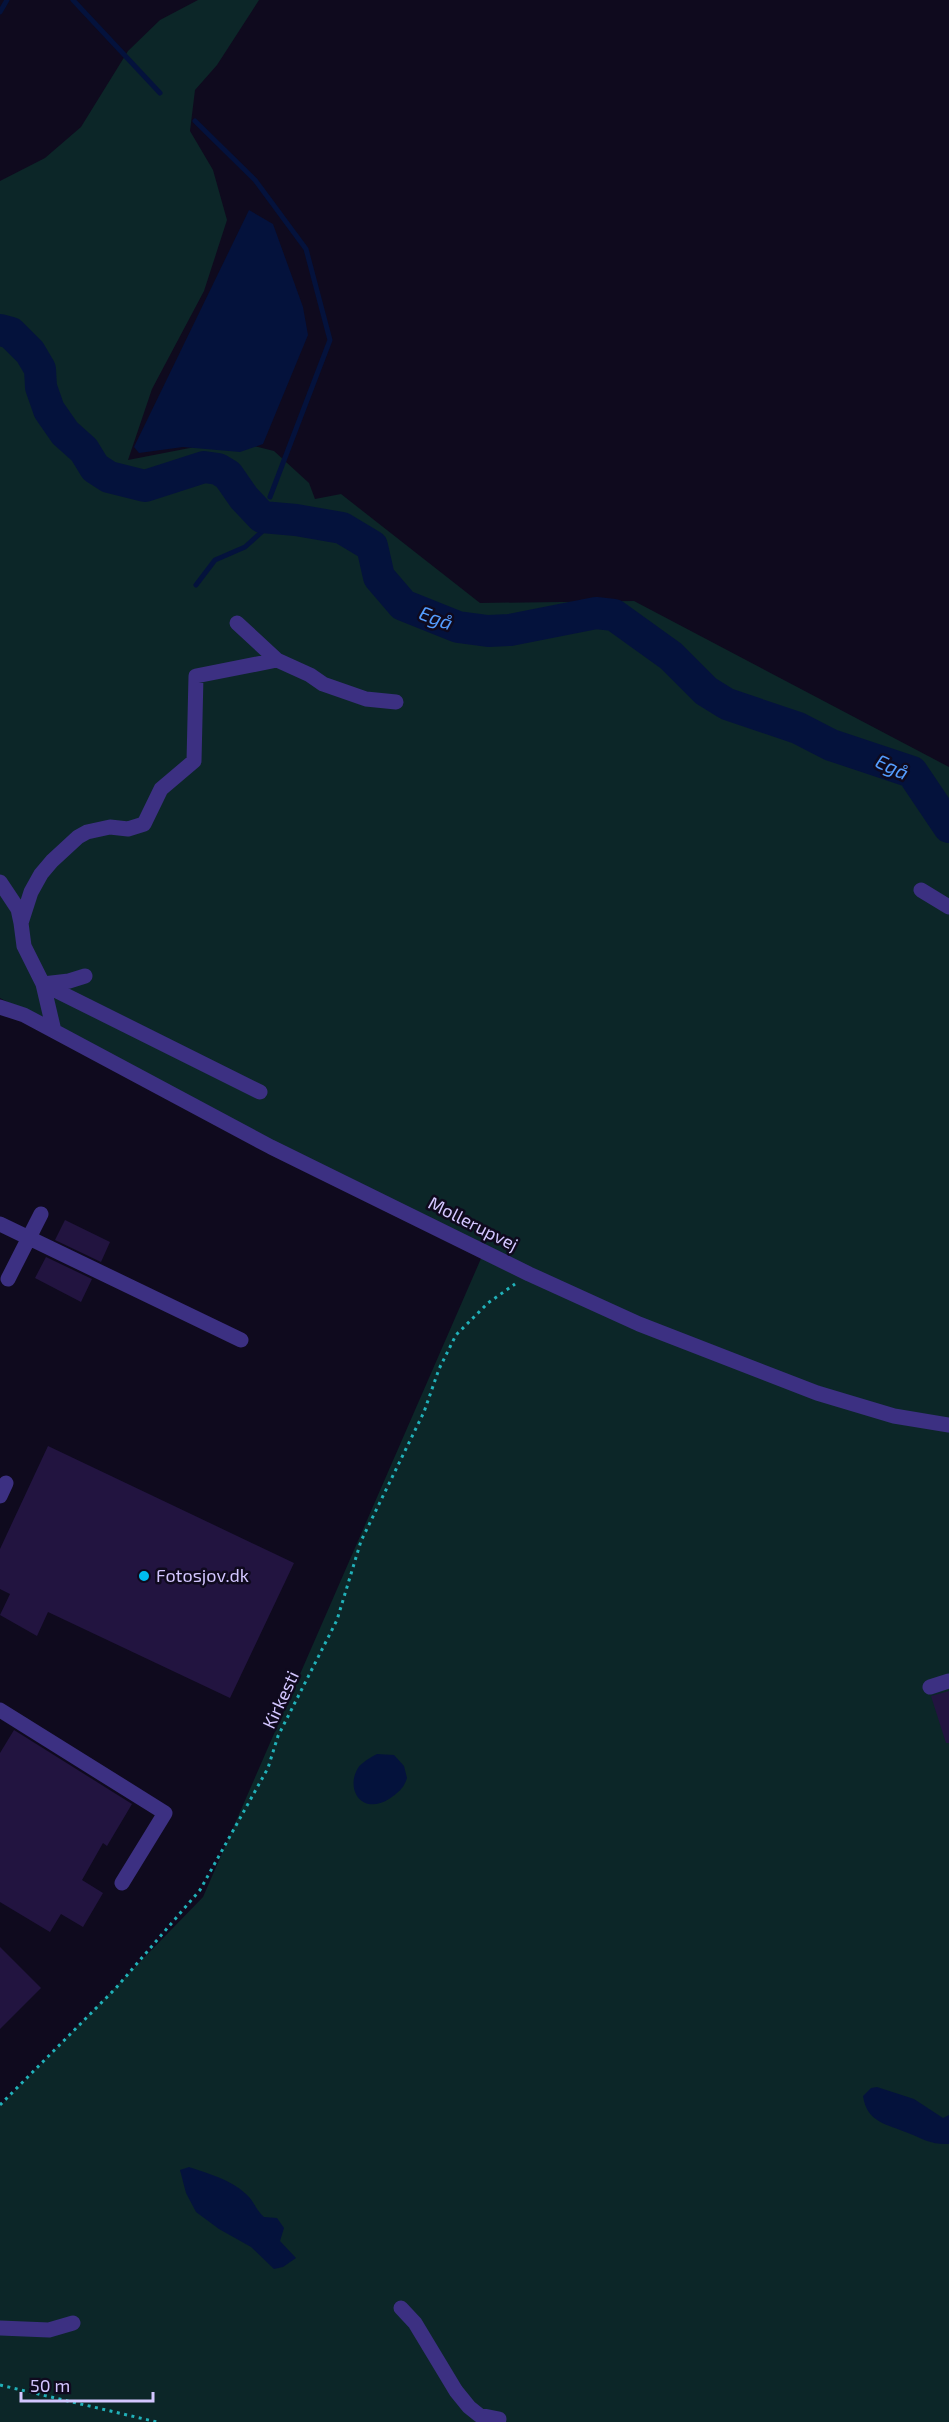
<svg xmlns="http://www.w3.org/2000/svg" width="949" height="2422" font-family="'Exo 2',sans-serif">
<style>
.green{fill:#0c2628}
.water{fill:#04123c}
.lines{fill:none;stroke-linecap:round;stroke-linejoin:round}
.stream{stroke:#04123c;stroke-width:5}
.river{stroke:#04123c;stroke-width:32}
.building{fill:#221440}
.path{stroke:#21b1b9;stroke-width:3;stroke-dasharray:3 4.5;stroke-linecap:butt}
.minor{stroke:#3c3082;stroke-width:15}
.poi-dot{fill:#00bef1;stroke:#0f0a1e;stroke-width:2}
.labels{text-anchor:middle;stroke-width:5;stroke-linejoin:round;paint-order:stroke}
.street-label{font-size:18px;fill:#d3c6ff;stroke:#0f0a1e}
.poi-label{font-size:18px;fill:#d3c6ff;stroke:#0f0a1e;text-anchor:start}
.water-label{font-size:20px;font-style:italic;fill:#549dff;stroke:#0f0a1e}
</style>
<rect width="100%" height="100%" fill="#0f0a1e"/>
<path class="green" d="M198,0H259L217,65L195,90L190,131L213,170L227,220L204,291L152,389L128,460L231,440L274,451L309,483L315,499L341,494L480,603L634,601L949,767V2422H0V2106L203,1897L486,1247L311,1161L0,998V181L45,158L81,127L128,51L160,20Z"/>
<path class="water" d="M249,210L273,224L303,307L308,335L263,444L240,452L183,447L139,453L134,447Z
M377,1754L394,1755L404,1766L407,1778C404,1788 398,1793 389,1799C362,1816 345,1789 358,1768C361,1763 371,1757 377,1754Z
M877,2087L914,2099L943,2118L949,2115V2144C932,2145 923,2139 908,2133C887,2124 867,2123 863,2096L871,2088Z
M189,2167C209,2174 230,2179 246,2194C254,2201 256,2210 264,2217L277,2218L284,2228L280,2241L296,2258L283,2267L274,2269L251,2247L219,2229L196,2212L186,2193L180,2170Z"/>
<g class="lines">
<path class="stream" d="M73,0L160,93
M0,12L7,0
M195,121L255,180L306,249L330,340L270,497
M196,585L215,560L245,547L275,520"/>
<path class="river" d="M0,330L11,333L30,352L40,369L41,387L49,410L65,433L84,450L95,468L109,477L145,486L204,467L218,469L228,475L244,498L262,517L296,520L342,528L372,546L379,577L403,605L458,627L488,631L510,630L596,613L614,615L671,656L706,691L727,704L798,728L831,745L912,772L949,827"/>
</g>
<path class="building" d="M65,1220L110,1242L101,1262L55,1240Z
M46,1257L92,1279L81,1302L35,1278Z
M48,1446L294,1563L230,1698L48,1612L37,1636L0,1615L10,1594L0,1589V1549Z
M949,1691V1743H946L931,1696Z
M14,1730L132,1804L107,1846L103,1843L82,1880L103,1893L83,1927L61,1914L50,1932L0,1902V1753Z
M0,1947L41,1988L0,2029Z"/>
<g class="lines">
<path class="path" d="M0,2105L116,1988L200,1890L268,1768L278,1736L337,1620L361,1541L424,1412L439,1369L456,1335L488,1303L515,1284
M0,2385L157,2422"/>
<path class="minor" d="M237,623L277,660L310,675L323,684L366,699L396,702
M0,882L18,909L21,923
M921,890L949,907
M0,1007L24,1015L271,1147L529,1274L639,1324L817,1393L894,1416L949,1425
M54,1031L43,984L69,981L85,976
M260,1092L43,984L24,946L21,923L31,892L41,874L52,861L78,837L87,832L110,827L128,829L144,824L161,789L194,761L196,676L277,660
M0,1224L241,1340
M8,1279L41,1214
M0,1496L6,1483
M930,1687L949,1681
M0,1710L165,1813L122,1883
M401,2308L415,2323L456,2391L469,2407L479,2415L499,2419
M0,2328L49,2330L73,2323"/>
</g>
<circle class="poi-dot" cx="144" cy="1576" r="6"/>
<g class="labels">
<g class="street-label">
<text transform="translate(473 1224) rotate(27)" y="6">Mollerupvej</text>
<text transform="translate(281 1700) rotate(-65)" y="6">Kirkesti</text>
</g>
<g class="poi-label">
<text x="156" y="1582">Fotosjov.dk</text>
</g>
<g class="water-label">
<text transform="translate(436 618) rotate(21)" y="7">Egå</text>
<text transform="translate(892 767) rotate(25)" y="7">Egå</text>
</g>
</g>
<path d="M21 2392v9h132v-9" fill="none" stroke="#d3c6ff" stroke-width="3"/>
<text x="30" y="2392" font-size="18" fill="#d3c6ff" stroke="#0f0a1e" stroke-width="4.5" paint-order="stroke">50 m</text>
</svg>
